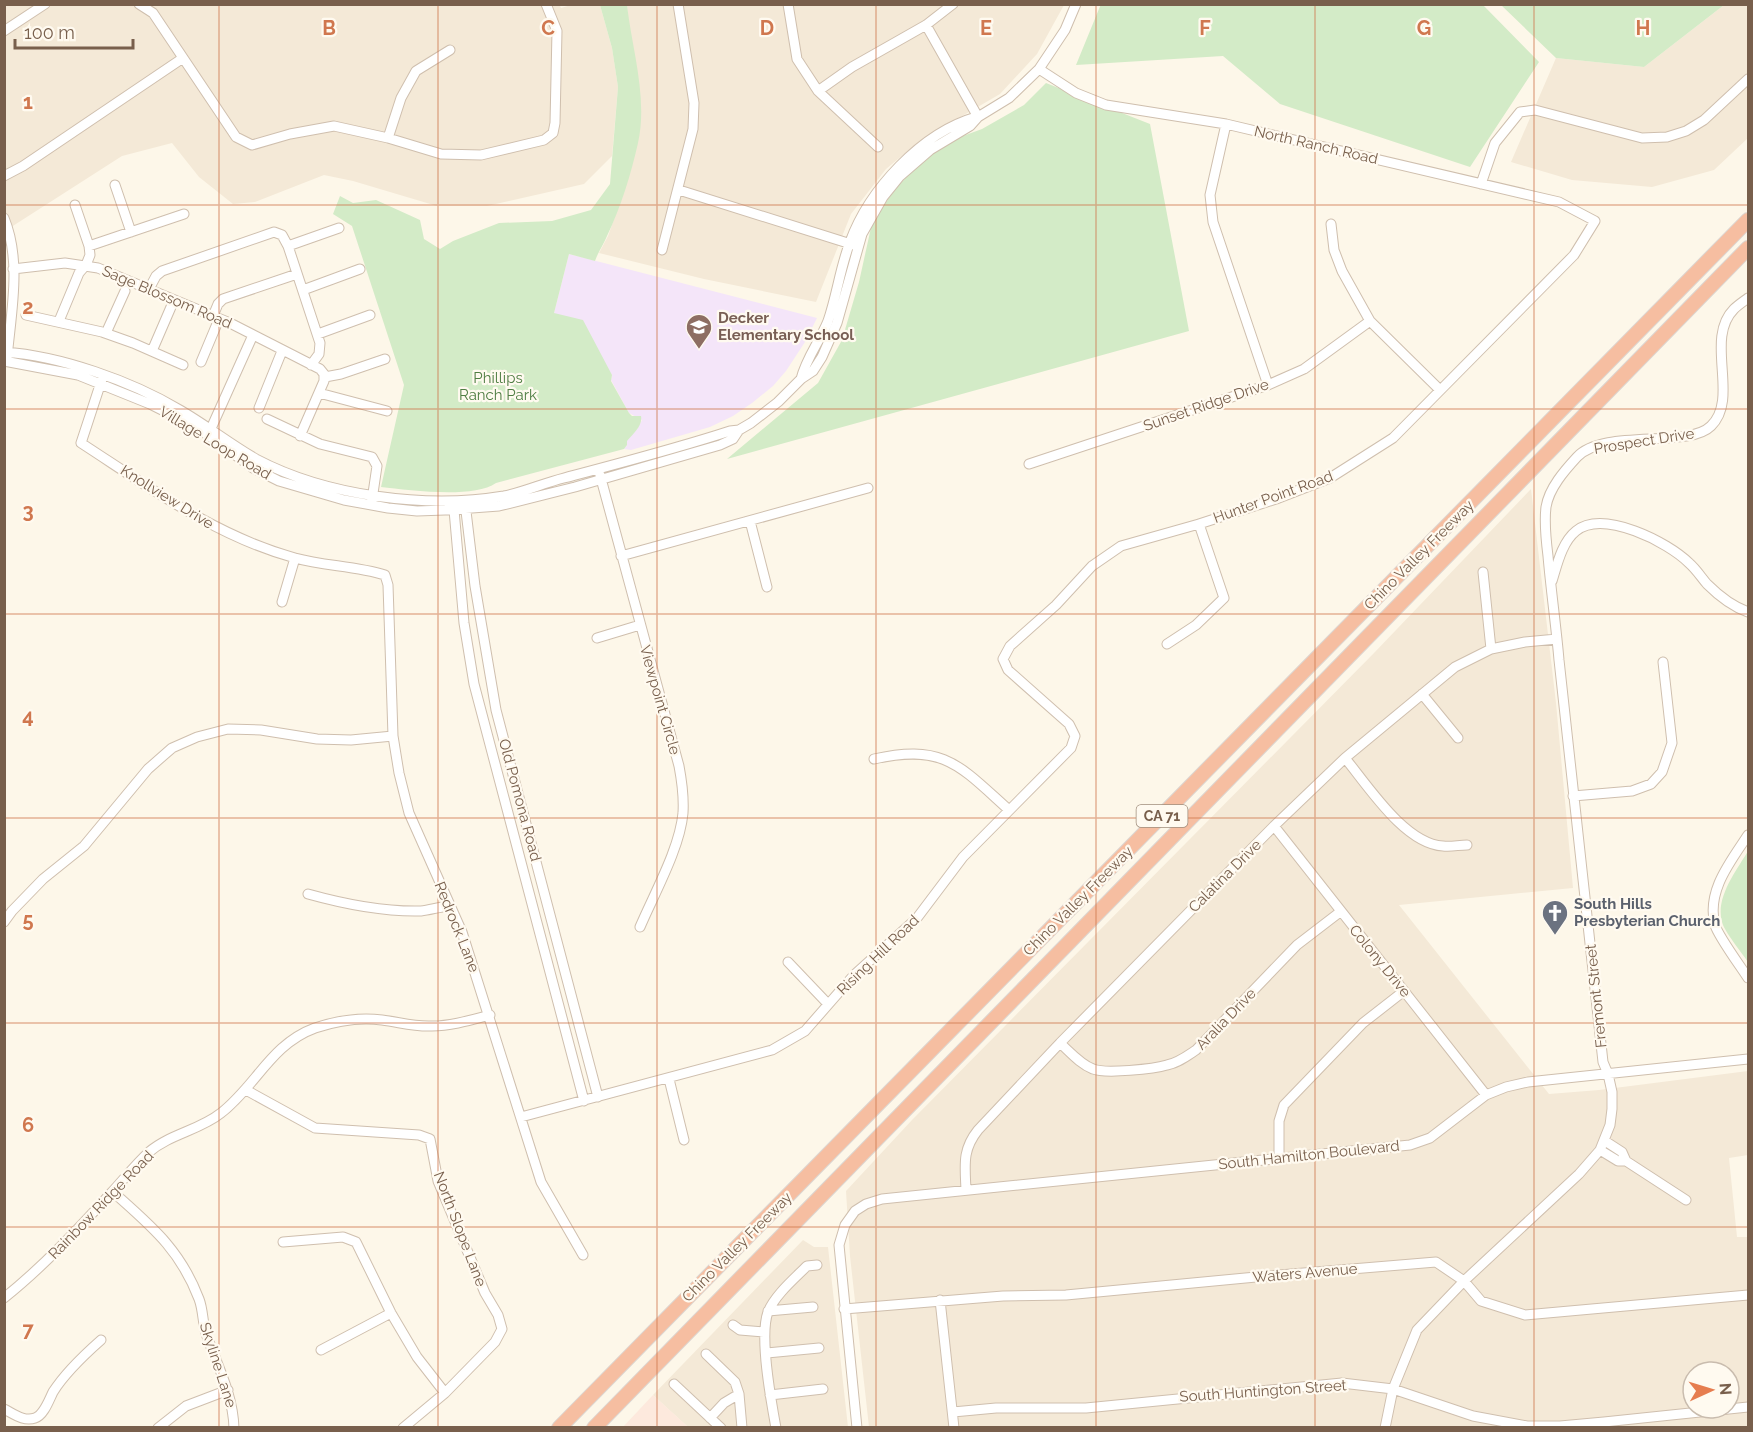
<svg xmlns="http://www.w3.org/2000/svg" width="1753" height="1432" font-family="Raleway,sans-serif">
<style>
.residential{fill:#f4e9d7;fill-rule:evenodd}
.commercial{fill:#fde9dd}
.education{fill:#f4e5f9}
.green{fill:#d3ebc7}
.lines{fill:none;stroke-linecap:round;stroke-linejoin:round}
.minor-casing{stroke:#cfbfae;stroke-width:11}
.highway-casing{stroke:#dcd5d0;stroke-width:16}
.minor{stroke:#fff;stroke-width:9}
.highway{stroke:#f6bea1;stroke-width:14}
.grid{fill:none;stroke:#d0774e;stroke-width:1.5;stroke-opacity:0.55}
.labels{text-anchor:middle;stroke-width:4.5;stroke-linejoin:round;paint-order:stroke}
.shield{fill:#fffaf0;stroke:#a08e7d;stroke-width:1.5}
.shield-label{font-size:14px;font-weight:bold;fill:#785f4c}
.street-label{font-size:15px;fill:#785f4c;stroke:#fffaf0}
.education-label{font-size:15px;font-weight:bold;fill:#785e54;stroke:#fffaf0;text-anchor:start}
.park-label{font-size:15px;fill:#507e43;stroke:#fffaf0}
.worship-label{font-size:15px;font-weight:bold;fill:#5b616d;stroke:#fffaf0;text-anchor:start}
.grid-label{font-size:20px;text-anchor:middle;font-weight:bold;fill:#d0774e;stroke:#fffaf0;stroke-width:4.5;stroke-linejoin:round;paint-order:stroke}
</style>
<rect width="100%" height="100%" fill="#fdf7e9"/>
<path class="residential" d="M559,4L561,8L571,5H600L612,48L618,87L612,156L584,184L487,206H437L353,181L324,175L255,202L233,204L199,177L172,143L122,156L5,231V5Z
M627,5H1064L1037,54L1000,94L921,140L886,169L851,214L816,302L704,279L599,253L608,236L622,197L638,141Z
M1724,5H1748V138L1714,170L1652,187L1572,180L1511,162L1556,58L1644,67Z
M1531,489L1556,703L1573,888L1399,905L1549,1094L1599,1090L1748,1071V1155L1729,1158L1737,1237H1748V1427H869L850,1256L846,1191L912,1120L1374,653ZM1693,1372H1729V1408H1693Z
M803,1240L814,1247H828L848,1427H688L653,1395Z"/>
<path class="commercial" d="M653,1395L688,1427H623Z"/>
<path class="education" d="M569,254L817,318L805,342L786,371L773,386L752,403L733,416L710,427L631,450L624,449L627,445L626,441L637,429L642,420L629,413L611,380L612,375L554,313Z"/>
<path class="green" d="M1101,4L1483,5L1539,62L1470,167L1280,104L1223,56L1076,65Z
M600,5H627C632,49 648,98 638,143C631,174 621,207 607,236C604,244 598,252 595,261L569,254L554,313L583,320L612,375L611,381L629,413L632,416H641C643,426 633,434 627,441V445L624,449L496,483C473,499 409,490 381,487L404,385L352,226L333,214L340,196L353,203L376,200L420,220L424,239L440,249L453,241L499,223L552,221L591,210L610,184L618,87L612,48Z
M1501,5H1724L1644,67L1556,58Z
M1046,83L1150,124L1189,331L727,459L818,383L842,340L859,282L872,223L893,192L918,164L952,140L982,129L1024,105Z
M1748,851V962C1742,953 1724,931 1722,922C1715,897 1737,870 1748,851Z"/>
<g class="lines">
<g class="minor-casing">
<path id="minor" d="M139,4L153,13L236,137L252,145L290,134L334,126L388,138L441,154L481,155L544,140L553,133L555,123L557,31L546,4
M788,4L797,59L818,91L878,147
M926,25L978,117
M4,31L45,4
M818,91L852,67L926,25L953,4
M1226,124L1210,195L1213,222L1268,385
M388,138L401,98L416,71L450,50
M4,176L23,166L183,58
M1481,184L1495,143L1520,112L1535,110L1642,138L1667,137L1686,131L1704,120L1748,79
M115,185L131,232
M679,190L854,245
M4,218C22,261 11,313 7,358
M1331,224L1334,250L1342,271L1370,321L1440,390
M89,246L184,214
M288,246L320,343L319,354L311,365
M662,250L693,129L694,103L678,4
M13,269L65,263L98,268L230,323L320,369L324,374V381L300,436
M149,289L156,276L162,271L274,232L282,235L288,246L339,228
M303,290L360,269
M26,315L102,332L133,343L183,365
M213,316L218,304L223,299L297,274
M59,321L79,273L86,265L90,255L89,246L75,205
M106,333L125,291
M318,334L370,315
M152,351L174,300
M4,352C61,356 131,381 180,410C206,425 230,444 256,459C326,496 426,509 504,496C524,492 544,483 564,478C620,463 675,449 730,431L739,430L751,423L778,402L801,379L813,371L822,357L837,323L862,234L883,197L900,176L930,150L970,126L978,117L1009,98L1039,69L1065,30L1076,4
M4,361L78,375L150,404L174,416L208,435L253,468L279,481L344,500L388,508L417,511L445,510L499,506L575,487L720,445L733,439L739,430
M201,362L219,319
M103,376L81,443C149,487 215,536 295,558C324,566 356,566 385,575L388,585L393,736L399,773L409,813L462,932L541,1182L583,1255
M325,377L341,374L385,359
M801,379C806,358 820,341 828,321C837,295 840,268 850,242C869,190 921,133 976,117
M319,393L387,411
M259,408L282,351
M267,419L320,444L372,457L377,466L372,500
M209,433L253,335
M1029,464L1268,385L1304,369L1370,321
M600,475L679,766C682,782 684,797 683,813C680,848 654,894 640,927
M465,503L475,586L496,710L598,1097
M454,510L464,623L474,684L584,1101
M750,521L767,587
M621,556L868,488
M1483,572L1491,649
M1552,581C1557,565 1562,542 1576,531C1603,509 1668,542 1689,563C1696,569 1701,577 1707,584C1718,595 1734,607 1748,612
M282,602L295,558
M597,638L640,625
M1167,644L1196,625L1224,598L1199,524
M1422,694L1458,738
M1345,758C1368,786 1405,844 1443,846C1451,847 1459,845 1467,845
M874,759C944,743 960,766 1009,810
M1573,796L1632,791L1651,784L1662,772L1672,743L1663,662
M1274,826L1486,1095
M1748,835C1731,861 1706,891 1715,925C1718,936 1741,967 1748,978
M308,894C344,904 384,912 421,911C430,910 439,907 449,906
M4,922L12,911L43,879L84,846L148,769L172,748L197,737L228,729L261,730L317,739L351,740L393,736
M788,962L828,1004
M1060,1043C1070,1052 1080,1064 1093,1069C1105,1074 1154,1069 1167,1065C1178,1063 1187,1056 1196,1050L1297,945L1340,912
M669,1079L684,1140
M246,1090L315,1128L419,1135L430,1139L438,1181L485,1293L498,1315L502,1329L495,1342L445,1393L403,1428
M521,1117L772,1050L805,1031L854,975L917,918L963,857L1071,748L1075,736L1069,724L1008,670L1003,659L1010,646L1056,605L1092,566L1121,546L1199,524L1276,499L1330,478L1393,438L1574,255L1595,221L1559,202L1226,124L1106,105L1076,93L1039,69
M1605,1141L1622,1152L1626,1161
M1600,1150L1618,1161H1626L1686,1200
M1279,1158V1121L1284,1105L1363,1023L1404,991
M966,1190C965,1165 962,1150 978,1130L1060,1043L1274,826L1345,758L1455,667L1491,649L1525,642L1557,639
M113,1192C151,1226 180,1249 199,1299C204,1312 202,1326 208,1339C219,1369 233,1396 234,1428
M283,1242L343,1237L356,1242L391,1313L417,1357L445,1393
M4,1298C44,1266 78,1229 112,1192C124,1179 136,1164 149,1152C170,1134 200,1130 221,1113C256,1086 271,1044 315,1028C336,1021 359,1017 382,1020C399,1022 414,1027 432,1026C451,1026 471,1020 490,1015
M940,1300L954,1428
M844,1309L1003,1296L1066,1295L1256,1277L1436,1262L1464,1281L1481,1301L1525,1315L1748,1295
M768,1311L813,1307
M733,1325L740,1330L764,1332
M321,1350L391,1313
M767,1353L819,1348
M706,1354L735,1382L739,1394L742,1428
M674,1384L721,1428
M770,1395L823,1389
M4,1409C14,1414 24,1422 35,1418C44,1415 49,1400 53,1392C65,1373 84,1355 101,1340
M953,1412L996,1408H1086L1342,1383L1393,1389L1473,1416L1527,1426H1560L1604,1422L1748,1407
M710,1418L724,1403L739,1394
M158,1428L186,1406L228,1390
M776,1428C771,1401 759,1336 768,1312C775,1295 794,1279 807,1266L817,1265
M857,1428L839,1245L845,1225L855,1211L866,1204L882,1199L1410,1145L1430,1138L1486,1095L1506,1087L1528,1082L1748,1059
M1385,1428L1393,1389L1417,1330L1464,1281L1579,1174L1600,1150L1610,1125L1612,1109V1092L1608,1074L1603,1062C1588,928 1573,794 1559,660C1556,625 1551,591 1548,556C1546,540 1544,523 1546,507C1549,488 1565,470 1577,457C1604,428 1688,449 1711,426C1740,398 1704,339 1734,309C1738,305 1744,301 1748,298"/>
</g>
<g class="highway-casing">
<path id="highway" d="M559,1428L1748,220
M594,1428L1748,248"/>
</g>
<use href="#minor" class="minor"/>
<use href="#highway" class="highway"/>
</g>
<path class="grid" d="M219,4V1428M438,4V1428M657,4V1428M876,4V1428M1096,4V1428M1315,4V1428M1534,4V1428M4,205H1748M4,409H1748M4,614H1748M4,818H1748M4,1023H1748M4,1227H1748"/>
<defs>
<g id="school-pin" transform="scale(1.35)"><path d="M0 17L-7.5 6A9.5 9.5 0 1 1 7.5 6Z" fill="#8d6e63" stroke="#fffaf0"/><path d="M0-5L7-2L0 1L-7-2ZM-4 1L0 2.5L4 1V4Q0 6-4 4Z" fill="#fff"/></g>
<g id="church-pin" transform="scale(1.35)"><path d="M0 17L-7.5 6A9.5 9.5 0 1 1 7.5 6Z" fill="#6b7280" stroke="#fffaf0"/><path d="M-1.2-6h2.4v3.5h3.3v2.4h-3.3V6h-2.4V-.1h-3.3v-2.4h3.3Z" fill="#fff"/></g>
</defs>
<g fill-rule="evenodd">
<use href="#school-pin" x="699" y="327"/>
<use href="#church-pin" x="1555" y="913"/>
</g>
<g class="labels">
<rect class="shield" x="1136.5" y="805" width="51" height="22" rx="4.5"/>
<g class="shield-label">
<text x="1162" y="821">CA 71</text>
</g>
<g class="street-label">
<text transform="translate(1316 145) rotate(13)" y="5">North Ranch Road</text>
<text transform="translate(167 297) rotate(23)" y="5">Sage Blossom Road</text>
<text transform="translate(1206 405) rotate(-19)" y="5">Sunset Ridge Drive</text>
<text transform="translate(1644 441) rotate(-9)" y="5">Prospect Drive</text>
<text transform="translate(215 443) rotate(31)" y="5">Village Loop Road</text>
<text transform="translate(167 497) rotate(32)" y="5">Knollview Drive</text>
<text transform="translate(1273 497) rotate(-20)" y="5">Hunter Point Road</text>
<text transform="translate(1419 555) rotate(-45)" y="5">Chino Valley Freeway</text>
<text transform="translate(660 700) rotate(74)" y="5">Viewpoint Circle</text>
<text transform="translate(520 800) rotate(75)" y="5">Old Pomona Road</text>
<text transform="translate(1225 876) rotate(-45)" y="5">Calatina Drive</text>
<text transform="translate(1078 901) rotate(-45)" y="5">Chino Valley Freeway</text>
<text transform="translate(457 927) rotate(68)" y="5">Redrock Lane</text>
<text transform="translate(878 955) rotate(-44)" y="5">Rising Hill Road</text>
<text transform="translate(1380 961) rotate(51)" y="5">Colony Drive</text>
<text transform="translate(1596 996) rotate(-96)" y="5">Fremont Street</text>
<text transform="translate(1226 1019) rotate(-46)" y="5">Aralia Drive</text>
<text transform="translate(1309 1155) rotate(-6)" y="5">South Hamilton Boulevard</text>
<text transform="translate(101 1205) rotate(-46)" y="5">Rainbow Ridge Road</text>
<text transform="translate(460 1229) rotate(69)" y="5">North Slope Lane</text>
<text transform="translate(737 1247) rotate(-45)" y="5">Chino Valley Freeway</text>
<text transform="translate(1305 1273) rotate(-5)" y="5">Waters Avenue</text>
<text transform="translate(218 1365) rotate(72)" y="5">Skyline Lane</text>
<text transform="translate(1263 1391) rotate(-4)" y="5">South Huntington Street</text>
</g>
<g class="education-label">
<text x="718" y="323">Decker<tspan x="718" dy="17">Elementary School</tspan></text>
</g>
<g class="park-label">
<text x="498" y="383">Phillips<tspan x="498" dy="17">Ranch Park</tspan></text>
</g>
<g class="worship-label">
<text x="1574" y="909">South Hills<tspan x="1574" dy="17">Presbyterian Church</tspan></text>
</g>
</g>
<g class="grid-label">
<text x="329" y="35">B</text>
<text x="548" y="35">C</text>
<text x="767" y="35">D</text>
<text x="986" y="35">E</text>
<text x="1205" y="35">F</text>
<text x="1424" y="35">G</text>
<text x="1643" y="35">H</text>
<text x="28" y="109">1</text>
<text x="28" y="314">2</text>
<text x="28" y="518">3</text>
<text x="28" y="723">4</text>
<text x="28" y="927">5</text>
<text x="28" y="1132">6</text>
<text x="28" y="1337">7</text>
</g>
<rect width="1753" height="1432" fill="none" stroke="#785f4c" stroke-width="12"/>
<g transform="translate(1711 1390) rotate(86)"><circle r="28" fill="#fffaf0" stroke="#c9bcae" stroke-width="1.5"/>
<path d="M0-4.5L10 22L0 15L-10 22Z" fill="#e67d4f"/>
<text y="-9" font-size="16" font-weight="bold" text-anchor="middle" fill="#785f4c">N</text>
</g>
<path d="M15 39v9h118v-9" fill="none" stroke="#785f4c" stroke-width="3"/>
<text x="24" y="39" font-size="18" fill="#785f4c" stroke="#fffaf0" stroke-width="4.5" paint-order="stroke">100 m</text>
</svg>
